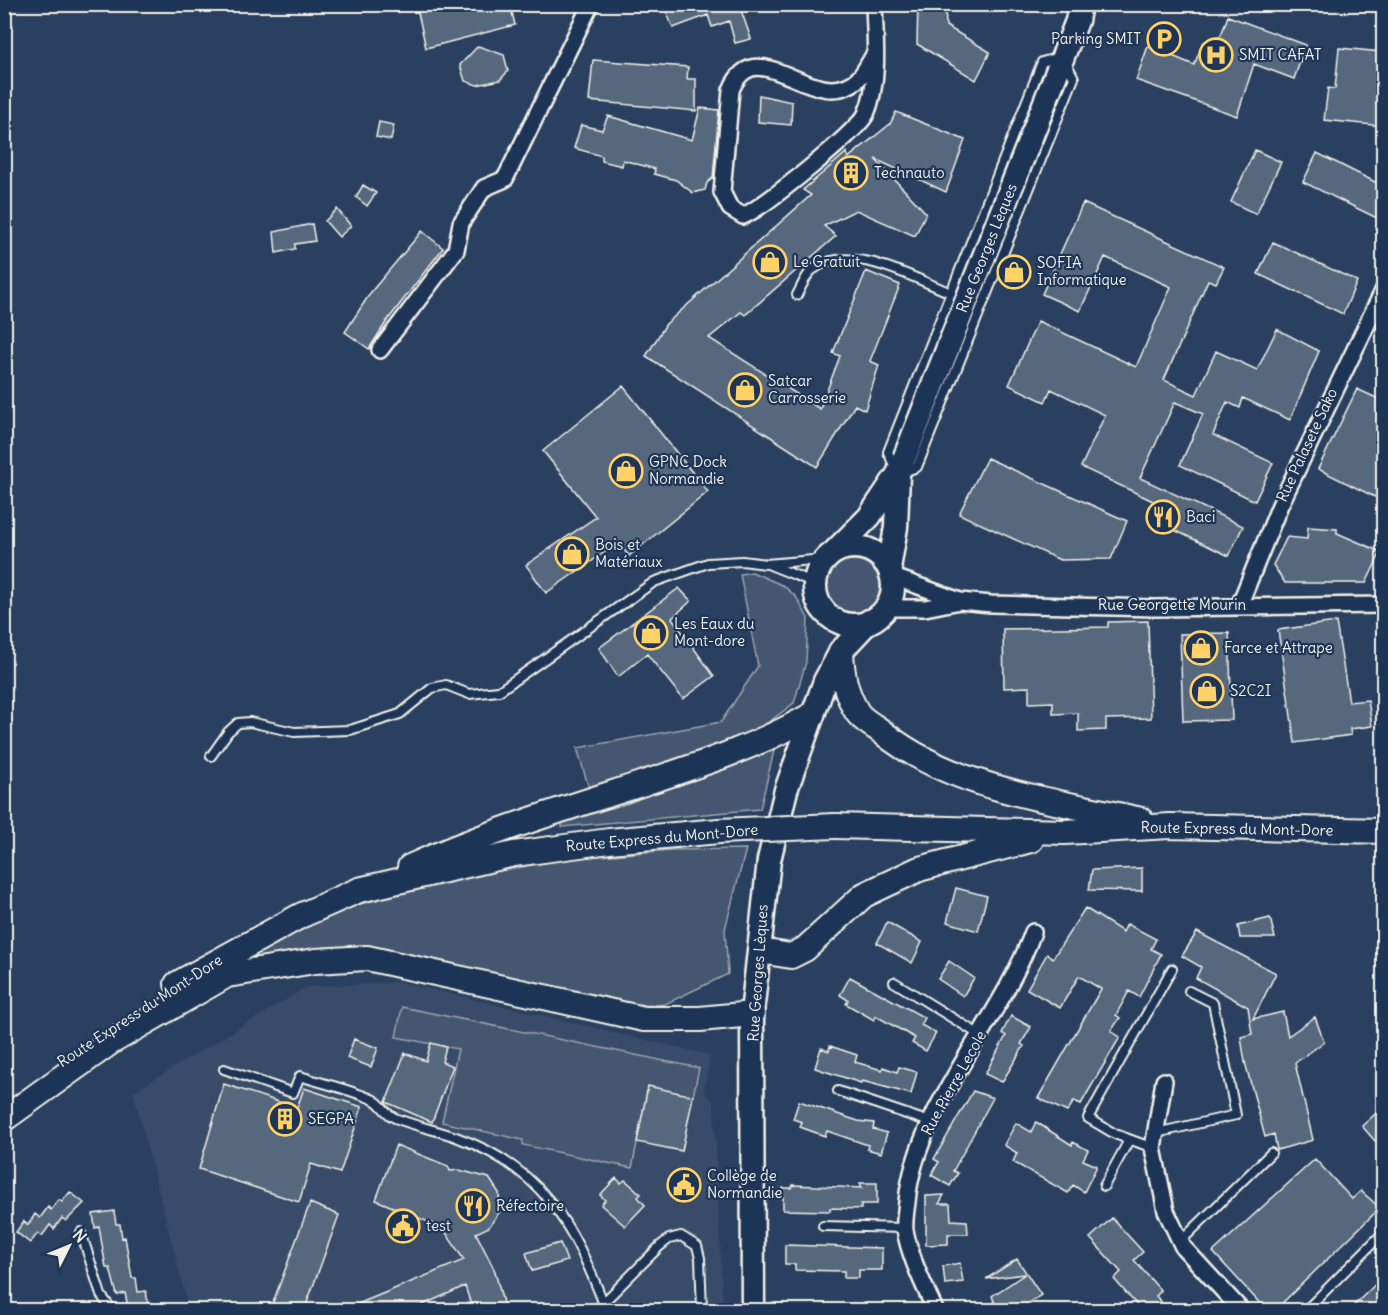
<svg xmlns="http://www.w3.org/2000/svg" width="1388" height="1315" font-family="Delius,sans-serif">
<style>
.built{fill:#374c69}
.green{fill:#445771;stroke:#9ca4ac;stroke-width:1.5}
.building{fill:#56677d;stroke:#f4f1e8;stroke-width:1.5}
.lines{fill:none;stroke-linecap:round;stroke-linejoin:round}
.lane-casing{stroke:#f4f1e8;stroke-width:12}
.street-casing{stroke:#f4f1e8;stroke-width:20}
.secondary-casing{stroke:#f4f1e8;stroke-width:27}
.primary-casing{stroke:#f4f1e8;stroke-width:28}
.lane{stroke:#1d3557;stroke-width:8}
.street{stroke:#1d3557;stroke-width:15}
.secondary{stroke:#1d3557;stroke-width:22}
.primary{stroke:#1d3557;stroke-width:24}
.primary-bridge-casing{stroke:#f4f1e8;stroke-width:28;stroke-linecap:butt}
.primary-bridge{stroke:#1d3557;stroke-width:24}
.labels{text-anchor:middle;stroke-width:4.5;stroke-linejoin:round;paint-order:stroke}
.poi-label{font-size:15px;fill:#f4f1e8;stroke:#1d3557;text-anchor:start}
.street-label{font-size:15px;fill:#f4f1e8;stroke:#1d3557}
</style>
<rect width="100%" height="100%" fill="#2a4060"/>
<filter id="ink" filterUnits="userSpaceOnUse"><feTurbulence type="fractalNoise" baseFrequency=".0167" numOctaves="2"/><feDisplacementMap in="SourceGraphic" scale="12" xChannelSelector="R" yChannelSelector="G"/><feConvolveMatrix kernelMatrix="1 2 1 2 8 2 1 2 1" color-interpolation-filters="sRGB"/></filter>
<g filter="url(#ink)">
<path class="built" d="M400,982L710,1055L704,1091L714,1103L723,1310H189L133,1092L307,987Z"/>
<path class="green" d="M826 587a27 27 0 1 1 54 0a27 27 0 1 1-54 0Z
M752,572L784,586L796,597L808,618L806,662L794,703L753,734L590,792L577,748L721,722L758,666L740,574Z
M764,748L774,751L760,809L562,827V822L629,803Z
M746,849L725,929L728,974L665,1004L620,1008L507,978L237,959L328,913L443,881L566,859L671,850Z
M402,1007L699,1068L693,1096L648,1087L632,1168L523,1145V1140L442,1122L458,1049L396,1037Z"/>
<path class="building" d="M416,4H510L515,25L426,48Z
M688,4H739L751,39L735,43L729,21L712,27L708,15L673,28L666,11Z
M918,4H945L946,26L990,52L976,80L917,44Z
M1228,16L1306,45L1294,79L1254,64L1237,116L1136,80L1148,46L1194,65L1203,43L1221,35Z
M478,46L504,55L508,71L500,80L477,85L465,81L460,65Z
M1339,48L1383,52V126L1324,120L1328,88L1335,89Z
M593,60L688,67L687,79H696V111L589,101Z
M759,95L792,102L791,125L758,122Z
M700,108L719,110L713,178L707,183L705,190L693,193L676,180L654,174L655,169L623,160L622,166L602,161V156L574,148L581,125L602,130L608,116L692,140Z
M896,112L965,140L946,192L875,159L926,213L915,236L856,210L824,226L836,236L745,315L741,312L709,338L820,409L840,356L833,353L866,271L900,285L870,361L879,365L865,410L855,405L817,467L646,356L666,324L811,195L803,190L847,152L848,158L890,124Z
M379,122L394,125L391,140L376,137Z
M1255,150L1281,162L1256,214L1231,202Z
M1317,153L1383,186V221L1303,182Z
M363,185L376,193L367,206L356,197Z
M1083,203L1224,267L1216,283L1208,280L1164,380L1196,395L1216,351L1257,370L1277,329L1319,351L1290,420L1243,398L1240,408L1227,402L1213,435L1273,463L1255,501L1180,465L1203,414L1175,402L1140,478L1243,526L1229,556L1149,518L1155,502L1081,467L1105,415L1051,389L1045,402L1009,385L1038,321L1136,367L1171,287L1105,257L1080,311L1042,294Z
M337,209L351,226L339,237L325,221Z
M312,224L315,241L295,244V249L276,253L274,232Z
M422,231L443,248L387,321L369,349L345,332L371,292Z
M1273,242L1357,281L1343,314L1258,274Z
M623,386L708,492L629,556L618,543L546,593L526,565L596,517L543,451Z
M1357,389L1383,401V501L1318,469Z
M987,458L1127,521L1111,559L1060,560L959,514Z
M1308,527L1337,529V533L1381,552L1366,583H1285L1273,565L1287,537L1307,539Z
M679,588L691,601L672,618L714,676L683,699L647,654L618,677L599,648Z
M1148,621L1151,718L1106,719V730L1078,731V713L1053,714V702L1029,703V687L1004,688L1003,629L1108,627V622Z
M1336,622L1349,702L1368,700L1372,726L1350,729L1351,735L1295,743L1278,630Z
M1229,633L1232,720L1183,721L1180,634Z
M1142,868V891L1089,890L1092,870Z
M956,888L987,896L978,931L947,922Z
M1085,908L1123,932L1127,924L1156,939L1151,949L1161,954L1139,997L1129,991L1116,1015L1120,1018L1111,1031L1120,1037L1081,1104L1074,1101L1067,1112L1038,1098L1101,989L1079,976L1060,1008L1027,989L1047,954L1053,958Z
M1270,918L1275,938H1240L1238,926Z
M887,922L922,942L912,963L877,943Z
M1197,932L1276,973L1253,1019L1283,1012L1288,1036L1315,1017L1324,1042L1295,1063L1313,1140L1277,1150L1274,1134L1265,1137L1245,1062L1241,1037L1252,1034L1248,1007L1196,978L1201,967L1182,956Z
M949,961L974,978L963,996L938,979Z
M850,977L925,1018L921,1025L936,1033L926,1051L912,1043L915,1038L901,1030L876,1016L874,1020L846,1004L848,1000L840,995Z
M1011,1016L1031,1027L1021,1044L1024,1046L1002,1082L985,1074L1006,1036L1002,1033Z
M354,1039L378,1048L371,1067L347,1058Z
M431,1043L446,1047L442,1062L453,1066L432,1122L386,1102L405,1053L426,1061Z
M830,1046L857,1055L855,1062L882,1070L883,1067L897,1072L899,1067L917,1072L911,1094L862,1081L861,1083L815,1068L821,1048L829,1051Z
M224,1084L297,1108L304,1088L362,1107L340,1173L311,1164L299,1202L199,1169Z
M648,1086L693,1096L682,1151L637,1142Z
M973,1091L993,1098L953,1171L958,1173L950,1186L931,1175L939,1162L934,1159Z
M799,1101L858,1121L874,1123L873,1129L887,1133L881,1153L867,1149L868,1145L827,1131L825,1136L800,1127L802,1122L793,1119Z
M1383,1107V1134L1375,1141L1362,1126Z
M1036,1122L1072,1145L1073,1142L1088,1150L1083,1160L1097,1166L1084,1192L1073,1185L1068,1193L1013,1162L1017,1153L1004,1145L1016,1123L1031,1132Z
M396,1145L448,1166L450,1171L459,1170L489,1178L499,1193L500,1211L489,1227L476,1233L495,1271L505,1311H473L465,1286L409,1311H341L464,1260L443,1228L376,1200Z
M1315,1159L1352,1199L1361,1191L1380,1208L1274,1311H1267L1213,1252Z
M616,1178L621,1183L625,1180L641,1194L638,1197L645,1205L625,1226L601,1205L605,1200L600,1195Z
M860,1183H877V1204H861V1209L830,1208V1211L783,1210V1188H792L793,1185L862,1188Z
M70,1192L84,1203L66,1221L62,1218L54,1229L50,1225L42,1236L38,1233L30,1243L16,1232L24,1221L28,1225L35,1214L40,1218L48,1207L51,1210L59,1200L62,1202Z
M944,1195L939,1204H950L951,1220L967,1221L968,1234H948V1244L926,1245V1196Z
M310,1203L339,1215L304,1311H286L272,1305Z
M114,1211L116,1224H120L122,1238L125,1237L132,1278H136L138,1292L146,1291L149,1311H132L131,1307H128L125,1293L117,1295L110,1268H106L99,1227L95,1228L93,1214Z
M1112,1218L1143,1252L1134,1260L1161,1291L1156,1296L1169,1311H1142L1114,1279L1121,1272L1090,1238Z
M560,1243L567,1261L532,1271L526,1253Z
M785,1245L882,1248V1270H859V1278H844V1271L795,1270V1264H785Z
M1017,1259L1041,1295L1017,1311H998L992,1296L1025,1274L986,1279Z
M960,1263L963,1282L945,1284L943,1266Z
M1383,1277V1311H1348Z"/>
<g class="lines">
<g class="lane-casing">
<path id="lane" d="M1063,56L1074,78L917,467L898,474L888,452L1042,62Z
M797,295C801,288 805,277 811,271C848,240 913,278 951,293
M770,565L815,583
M211,756L228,732L238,723L250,722L294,732L350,730L400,714L432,688L446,685L469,694L499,691L654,582L708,563L742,561L766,564L825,559
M894,982L980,1035
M224,1069L293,1093L300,1076C324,1084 352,1090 374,1100C382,1104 386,1115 395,1118C415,1126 436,1130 456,1137C542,1168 572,1223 603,1302
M838,1091L930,1122
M1156,1133L1236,1115L1213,1003L1189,991
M1153,1148L1115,1134L1088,1118L1172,969
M1104,1186L1129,1140
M823,1226L905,1228
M81,1232L101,1295L112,1310
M1181,1241L1271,1153
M596,1310L660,1246L669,1239L681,1236L697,1246L700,1258L702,1310
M1306,1310L1384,1232"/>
</g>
<g class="street-casing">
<path id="street" d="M874,4C875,40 880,81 866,114C859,130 762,209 743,216L730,208L722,192L731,90C756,28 814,116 857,80C864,74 870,61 875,53
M380,350L456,250L461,223L484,188L505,179L591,4
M891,576L960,601L991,604L1155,608L1384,605
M1239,606L1280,505L1384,289
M885,608H925L960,601
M1164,1081L1153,1148L1166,1211L1183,1247L1241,1310
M935,1310C924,1285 910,1258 905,1230C904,1221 906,1211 907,1202C915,1108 1001,1022 1033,932"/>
</g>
<g class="secondary-casing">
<path id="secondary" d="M815 586a39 39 0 1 1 78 0a39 39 0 1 1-78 0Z
M835,551L869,517L898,474L1077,21L1080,4
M889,569L896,527L898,474
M753,1310L752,1014L769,860L786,790L825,681L841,651L869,621"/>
</g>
<g class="primary-casing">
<path id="primary" d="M841,651C842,674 845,692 857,712C862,720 874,726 882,732C954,790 1054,800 1141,820
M835,826L1065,832L1170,826L1384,831
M410,867C487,832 567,808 647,782C705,763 760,745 812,715
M760,951L791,956L805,949L864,895L919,869L1031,840
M177,984L300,916L359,890L514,854L609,841L719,831
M4,1119L111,1042L227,975L315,961L367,958L644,1019H700L752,1014"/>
</g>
<use href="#lane" class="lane"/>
<use href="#street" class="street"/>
<use href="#secondary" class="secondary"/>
<use href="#primary" class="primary"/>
<g class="primary-bridge-casing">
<path id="primary-bridge" d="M719,831L835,826"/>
</g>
<use href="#primary-bridge" class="primary-bridge"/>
</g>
</g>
<defs>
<g id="parking-ring" transform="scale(1.725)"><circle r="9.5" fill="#1d3557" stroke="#ffd166" stroke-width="1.5"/><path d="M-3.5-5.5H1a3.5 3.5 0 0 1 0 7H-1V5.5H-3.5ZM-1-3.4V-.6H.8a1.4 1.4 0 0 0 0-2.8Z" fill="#ffd166"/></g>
<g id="hospital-ring" transform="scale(1.725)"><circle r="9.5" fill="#1d3557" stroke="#ffd166" stroke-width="1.5"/><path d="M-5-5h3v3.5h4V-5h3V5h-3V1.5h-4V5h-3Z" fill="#ffd166"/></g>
<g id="building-ring" transform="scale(1.725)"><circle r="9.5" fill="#1d3557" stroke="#ffd166" stroke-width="1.5"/><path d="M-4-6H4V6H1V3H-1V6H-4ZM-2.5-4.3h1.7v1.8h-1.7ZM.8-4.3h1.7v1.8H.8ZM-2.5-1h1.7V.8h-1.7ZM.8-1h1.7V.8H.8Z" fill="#ffd166"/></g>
<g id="shop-ring" transform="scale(1.725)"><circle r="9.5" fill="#1d3557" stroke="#ffd166" stroke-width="1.5"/><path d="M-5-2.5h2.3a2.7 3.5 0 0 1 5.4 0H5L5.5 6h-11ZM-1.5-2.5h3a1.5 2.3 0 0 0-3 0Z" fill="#ffd166"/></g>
<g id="restaurant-ring" transform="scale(1.725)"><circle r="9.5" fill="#1d3557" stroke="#ffd166" stroke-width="1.5"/><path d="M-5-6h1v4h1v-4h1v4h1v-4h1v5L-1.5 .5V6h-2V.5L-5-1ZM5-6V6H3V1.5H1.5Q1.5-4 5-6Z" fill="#ffd166"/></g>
<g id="civic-ring" transform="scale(1.725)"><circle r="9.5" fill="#1d3557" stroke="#ffd166" stroke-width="1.5"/><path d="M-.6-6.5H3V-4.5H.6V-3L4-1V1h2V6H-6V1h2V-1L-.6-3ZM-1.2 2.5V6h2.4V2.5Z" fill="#ffd166"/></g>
</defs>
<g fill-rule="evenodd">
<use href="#parking-ring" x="1164" y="39"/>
<use href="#hospital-ring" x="1216" y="55"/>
<use href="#building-ring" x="851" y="173"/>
<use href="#shop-ring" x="770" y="262"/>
<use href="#shop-ring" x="1014" y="272"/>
<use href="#shop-ring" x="745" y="390"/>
<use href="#shop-ring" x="626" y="471"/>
<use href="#restaurant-ring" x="1163" y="517"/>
<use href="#shop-ring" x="572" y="554"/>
<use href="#shop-ring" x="651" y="633"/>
<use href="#shop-ring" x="1201" y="648"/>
<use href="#shop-ring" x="1207" y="691"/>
<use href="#building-ring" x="285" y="1119"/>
<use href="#civic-ring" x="684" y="1185"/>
<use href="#restaurant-ring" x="473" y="1206"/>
<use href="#civic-ring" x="403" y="1226"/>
</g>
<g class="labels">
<g class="poi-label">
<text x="1141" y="44" text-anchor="end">Parking SMIT</text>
<text x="1239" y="60">SMIT CAFAT</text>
<text x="874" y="178">Technauto</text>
<text x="793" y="267">Le Gratuit</text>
<text x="1037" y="268">SOFIA<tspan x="1037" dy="17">Informatique</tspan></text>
<text x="768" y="386">Satcar<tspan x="768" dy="17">Carrosserie</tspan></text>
<text x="649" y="467">GPNC Dock<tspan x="649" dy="17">Normandie</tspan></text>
<text x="1186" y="522">Baci</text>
<text x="595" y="550">Bois et<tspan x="595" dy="17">Matériaux</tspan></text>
<text x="674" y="629">Les Eaux du<tspan x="674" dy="17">Mont-dore</tspan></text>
<text x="1224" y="653">Farce et Attrape</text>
<text x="1230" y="696">S2C2I</text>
<text x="308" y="1124">SEGPA</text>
<text x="707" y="1181">Collège de<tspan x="707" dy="17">Normandie</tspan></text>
<text x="496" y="1211">Réfectoire</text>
<text x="426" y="1231">test</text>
</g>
<g class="street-label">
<text transform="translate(987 248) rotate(-68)" y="5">Rue Georges Lèques</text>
<text transform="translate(1307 445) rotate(-65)" y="5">Rue Palasete Sako</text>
<text x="1172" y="610">Rue Georgette Mourin</text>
<text transform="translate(1237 829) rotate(1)" y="5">Route Express du Mont-Dore</text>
<text transform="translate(662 838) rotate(-5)" y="5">Route Express du Mont-Dore</text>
<text transform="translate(758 973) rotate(-86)" y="5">Rue Georges Lèques</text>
<text transform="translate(140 1011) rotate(-33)" y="5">Route Express du Mont-Dore</text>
<text transform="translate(954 1083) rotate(-61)" y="5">Rue Pierre Lecole</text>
</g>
</g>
<rect width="1388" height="1315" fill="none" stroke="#1d3557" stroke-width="24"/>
<rect x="12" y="12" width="1364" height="1291" fill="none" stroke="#f4f1e8" stroke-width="2" filter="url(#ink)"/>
<g transform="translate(69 1246) rotate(47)" stroke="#1d3557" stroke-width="4.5" paint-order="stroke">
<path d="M0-4.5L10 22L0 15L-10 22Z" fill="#f4f1e8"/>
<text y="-9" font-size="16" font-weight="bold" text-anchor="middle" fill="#f4f1e8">N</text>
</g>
</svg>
